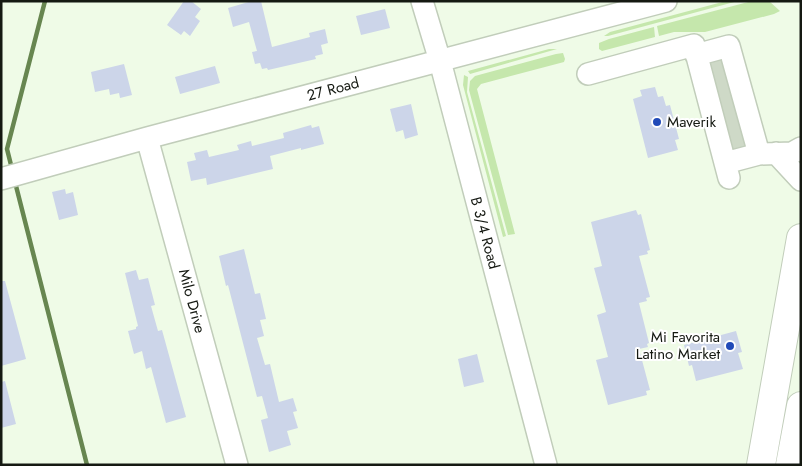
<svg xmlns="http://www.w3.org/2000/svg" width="802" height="466" font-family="Jost,sans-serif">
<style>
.green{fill:#c5e7ac}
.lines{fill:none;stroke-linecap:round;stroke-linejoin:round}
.stream{stroke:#678650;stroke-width:4.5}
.building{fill:#ccd5e9}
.minor-tunnel{stroke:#ced9c7;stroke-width:21;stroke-dasharray:21 11;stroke-linecap:butt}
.minor-casing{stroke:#c1cdba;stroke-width:24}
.highway-casing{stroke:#c1cdba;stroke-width:30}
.minor{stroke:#fff;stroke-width:21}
.highway{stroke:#fff;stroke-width:28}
.poi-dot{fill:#214ab8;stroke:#fff;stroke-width:2}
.labels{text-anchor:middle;stroke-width:4;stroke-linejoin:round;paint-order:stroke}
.street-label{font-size:15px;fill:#151912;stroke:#fff}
.poi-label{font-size:15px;fill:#151912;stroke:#fff;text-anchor:start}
</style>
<rect width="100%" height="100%" fill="#effbe7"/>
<path class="green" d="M726,1H738L608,36H604L610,32Z
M752,1H769L780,11L774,14L705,32H674L659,36L657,26Z
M654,27L655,37L602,51L599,49V43L609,39Z
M549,49H557L470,74L468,71Z
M563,53L565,59L564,62L481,84L477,89L515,234L508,235L469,90L470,81L475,76L556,54Z
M464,75L468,77L467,92L506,236L503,237L463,85Z"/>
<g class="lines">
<path class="stream" d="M12,169L7,149L45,1
M15,182L87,465"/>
</g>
<path class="building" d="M184,1H191L201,9L195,17L200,21L190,36L184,31L181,35L167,25Z
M252,1H261L272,47L310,37L309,33L325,29L328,43L321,45L323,54L315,56L316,59L268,70L267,68L262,69L260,63L255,64L252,52L257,51L249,22L233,27L228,8Z
M385,9L390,28L361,35L356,16Z
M720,61L744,145L734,148L712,64Z
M124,64L132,95L120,98L119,93L110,95L109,89L95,92L91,72Z
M215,66L220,83L180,94L175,77Z
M655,87L658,97L663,96L666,106L670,105L679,139L675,140L678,150L648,158L633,99L642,96L640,90Z
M411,104L418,135L405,139L403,130L396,132L390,109Z
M311,125L312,128L319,126L324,144L301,150V148L270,156L273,169L207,185L206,178L191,181L187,162L196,160L194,153L207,150L209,157L239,150L237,145L251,141L252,146L284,138L283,133Z
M65,189L66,194L73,192L78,215L59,220L52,192Z
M636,210L638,215L641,214L650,250L647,251L648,254L639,256L650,297L646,298L647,301L639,303L649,343L647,344L648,347L639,349L650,390L646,391L647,395L608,405L596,360L608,357L597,315L606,312L594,268L602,266L591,222Z
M244,249L255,294L260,293L266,319L260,320L264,336L257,338L265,365L270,364L279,402L293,398L297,411L293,412L298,428L287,431L291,445L269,452L261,420L268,418L262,396L257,397L228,285L226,286L219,256Z
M136,270L139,280L148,278L155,305L151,306L158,331L162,330L186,417L166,423L151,367L146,369L142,351L134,354L128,331L136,329V327L138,326L125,273Z
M1,281H5L26,359L1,366Z
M736,331L742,352L738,353L743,369L696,381L692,365L689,366L684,345Z
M477,354L484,382L464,387L458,359Z
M5,381L16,424L1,428V382Z"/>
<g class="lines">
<path class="minor-tunnel" d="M712,73L730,68
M717,91L734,86
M722,110L740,105
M727,128L744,123
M731,146L749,142"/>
<g class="minor-casing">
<path id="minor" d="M422,1L440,61L546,465
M696,55L729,46L759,154
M588,74L694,45L729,178
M147,138L237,465
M776,153L801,180
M725,163L759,154L792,153L801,148
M1,179L147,138L666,1"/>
</g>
<g class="highway-casing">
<path id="highway" d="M761,465L801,238
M790,465L801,406"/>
</g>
<use href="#minor" class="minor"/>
<use href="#highway" class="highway"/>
</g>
<g class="poi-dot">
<circle cx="657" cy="122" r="5"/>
<circle cx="730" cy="346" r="5"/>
</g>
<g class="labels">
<g class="street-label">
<text transform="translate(333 89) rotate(-15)" y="5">27 Road</text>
<text transform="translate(485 233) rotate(75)" y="5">B 3/4 Road</text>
<text transform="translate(192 301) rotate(75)" y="5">Milo Drive</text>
</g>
<g class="poi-label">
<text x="667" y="127">Maverik</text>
<text x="720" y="342" text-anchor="end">Mi Favorita<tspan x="720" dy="17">Latino Market</tspan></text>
</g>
</g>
<rect width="802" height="466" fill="none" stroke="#151912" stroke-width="5"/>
</svg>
